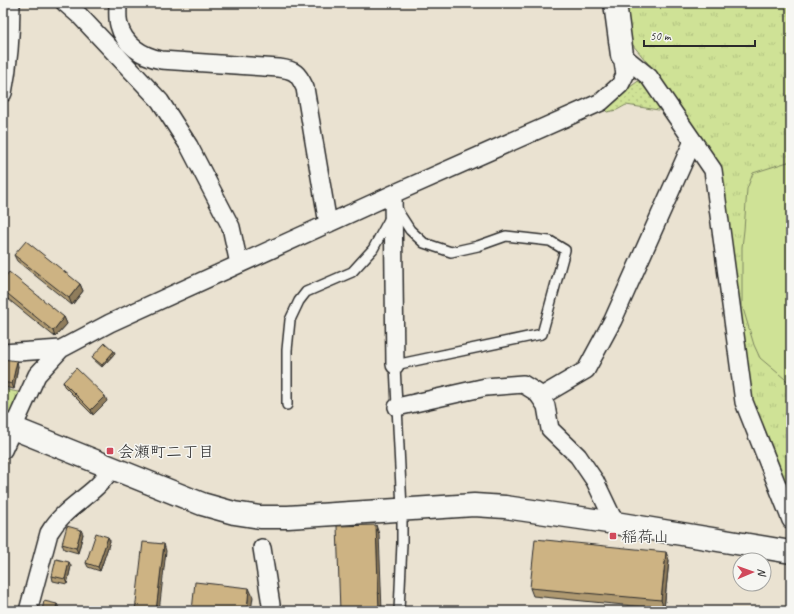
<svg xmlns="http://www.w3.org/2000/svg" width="794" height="614" font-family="Caveat,'Klee One',sans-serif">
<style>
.grass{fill:url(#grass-dots);stroke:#7d8660}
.park{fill:url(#park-tufts);stroke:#7d8660}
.pitch{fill:#cfe296;stroke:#7d8660}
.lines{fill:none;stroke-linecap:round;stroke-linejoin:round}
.lane-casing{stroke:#2b2b2b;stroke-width:12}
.street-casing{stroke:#2b2b2b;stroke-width:20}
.secondary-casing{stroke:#2b2b2b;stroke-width:25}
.lane{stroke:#f6f6f2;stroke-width:9}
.street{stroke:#f6f6f2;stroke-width:17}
.secondary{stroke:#f6f6f2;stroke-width:22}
.wall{fill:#b09a71;stroke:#2b2b2b}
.shaded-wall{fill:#907d5c;stroke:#2b2b2b}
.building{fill:#cdb383;stroke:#2b2b2b}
.poi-dot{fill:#d1495b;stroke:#f6f6f2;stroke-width:1.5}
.labels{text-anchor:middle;stroke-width:3;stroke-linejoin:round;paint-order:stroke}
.poi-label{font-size:16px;fill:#2b2b2b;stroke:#f6f6f2;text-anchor:start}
</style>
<defs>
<pattern id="grass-dots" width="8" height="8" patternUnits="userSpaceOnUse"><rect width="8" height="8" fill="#cfe296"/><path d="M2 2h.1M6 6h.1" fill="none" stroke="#b2c281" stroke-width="1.8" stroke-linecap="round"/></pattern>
<pattern id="park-tufts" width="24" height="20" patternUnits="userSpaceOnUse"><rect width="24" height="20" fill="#cfe296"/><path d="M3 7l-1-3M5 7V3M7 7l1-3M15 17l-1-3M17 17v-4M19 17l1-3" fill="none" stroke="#b2c281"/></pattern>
</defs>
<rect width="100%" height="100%" fill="#eae2d1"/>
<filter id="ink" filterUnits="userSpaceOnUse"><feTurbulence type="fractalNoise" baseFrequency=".025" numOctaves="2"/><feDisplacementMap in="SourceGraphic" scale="8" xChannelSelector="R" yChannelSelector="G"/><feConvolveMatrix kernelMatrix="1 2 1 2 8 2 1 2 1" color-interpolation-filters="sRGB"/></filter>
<g filter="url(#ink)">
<path class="grass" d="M641,79L665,111L626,105L617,110L607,112L603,107Z"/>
<path class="park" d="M626,3H791V505L749,399L719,168L656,73L632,44Z
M3,389L28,394L3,424Z"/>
<path class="pitch" d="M791,161V384L760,358L754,345L742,305V247L744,230L747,189L753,173Z"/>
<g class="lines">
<g class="lane-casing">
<path id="lane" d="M397,208L399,213L410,230L424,243L451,252L478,246L506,236L550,241L565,250L542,334L395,365L402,509V543L399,611
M287,405V350L290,320L299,301L306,292L352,272L373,249L391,216"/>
</g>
<g class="street-casing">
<path id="street" d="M65,3L80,16L160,101L189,146L231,227L239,264
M118,3C118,10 117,18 119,25C124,45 142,56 161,60L279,68C295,70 298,73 305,88L328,224
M622,55L649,77L713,170L744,402L791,520
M3,93C9,63 11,34 11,3
M393,194L395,365
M3,353L61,349
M540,397L586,370L613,320L693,141
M397,407L486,387L523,384L536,392L540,397L546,406L550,429L578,456L595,481L615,523
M3,450L37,375L61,349L110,323L393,194L601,102L620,85L625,75L622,55
M262,548L272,611
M28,611L49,533C61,513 77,504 94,489C101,483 107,475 113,468"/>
</g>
<g class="secondary-casing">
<path id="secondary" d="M615,3L622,55
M3,424L202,504L234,513L260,517H288L474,505L505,507L615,523L791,552"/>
</g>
<use href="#lane" class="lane"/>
<use href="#street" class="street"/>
<use href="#secondary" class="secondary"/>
</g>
<path class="wall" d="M14,255L80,284L83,291L72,305L17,261Z
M3,280L64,317L67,324L55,337L3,295Z
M115,353L102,367L93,359L92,357Z
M3,359L18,366L14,389L3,387Z
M63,382L107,401L93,415L64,386Z
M83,534L78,553L64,549L62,544Z
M108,537L110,541L100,571L88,567L86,563Z
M669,560L664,609L533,596L530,588Z
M71,566L67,584L53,581L52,576Z"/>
<path class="shaded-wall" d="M80,284L83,291L72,305L69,298Z
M64,317L67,324L55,337L53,331Z
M114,351L115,353L102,367V365Z
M17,361L18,366L14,389L12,384Z
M105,396L107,401L93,415L91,410Z
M376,525L379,534L382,611H379Z
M81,530L83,534L78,553L76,548Z
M108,537L110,541L100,571L98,567Z
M164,544L166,551L159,611H156Z
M666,552L669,560L664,609L661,600Z
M69,562L71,566L67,584L65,579Z
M249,588L253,597L251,611H247Z
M57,604L59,608L58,611H55Z"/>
<path class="building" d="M26,241L80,284L69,298L14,255Z
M9,272L64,317L53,331L3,290V280Z
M105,343L114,351L102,365L92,357Z
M3,359L17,361L12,384L3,382Z
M76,368L105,396L91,410L63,382Z
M376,525L379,611H340L337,526Z
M67,526L81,530L76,548L62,544Z
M96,533L108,537L98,567L86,563Z
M535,539L666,552L661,600L530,588Z
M143,542L164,544L156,611H135Z
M56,559L69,562L65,579L52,576Z
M195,582L249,588L247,611H192Z
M44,601L57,604L55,611H42Z"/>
</g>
<g class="poi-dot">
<rect x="106" y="447" width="8" height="8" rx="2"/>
<rect x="609" y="532" width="8" height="8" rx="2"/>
</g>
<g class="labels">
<g class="poi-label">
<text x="118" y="457">会瀬町二丁目</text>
<text x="621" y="542">稲荷山</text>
</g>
</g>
<rect width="794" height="614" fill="none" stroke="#f6f6f2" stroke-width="16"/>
<rect x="8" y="8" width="778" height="598" fill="none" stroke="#2b2b2b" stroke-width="1.5" filter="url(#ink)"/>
<g transform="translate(752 572) rotate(88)"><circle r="19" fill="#f6f6f2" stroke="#a5a5a2"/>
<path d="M0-3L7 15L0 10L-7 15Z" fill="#d1495b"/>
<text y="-6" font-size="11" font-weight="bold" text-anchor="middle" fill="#2b2b2b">N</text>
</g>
<path d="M644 40v6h111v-6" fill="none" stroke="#2b2b2b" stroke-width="2"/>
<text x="650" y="40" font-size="12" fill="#2b2b2b" stroke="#f6f6f2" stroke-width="3" paint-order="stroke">50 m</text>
</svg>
